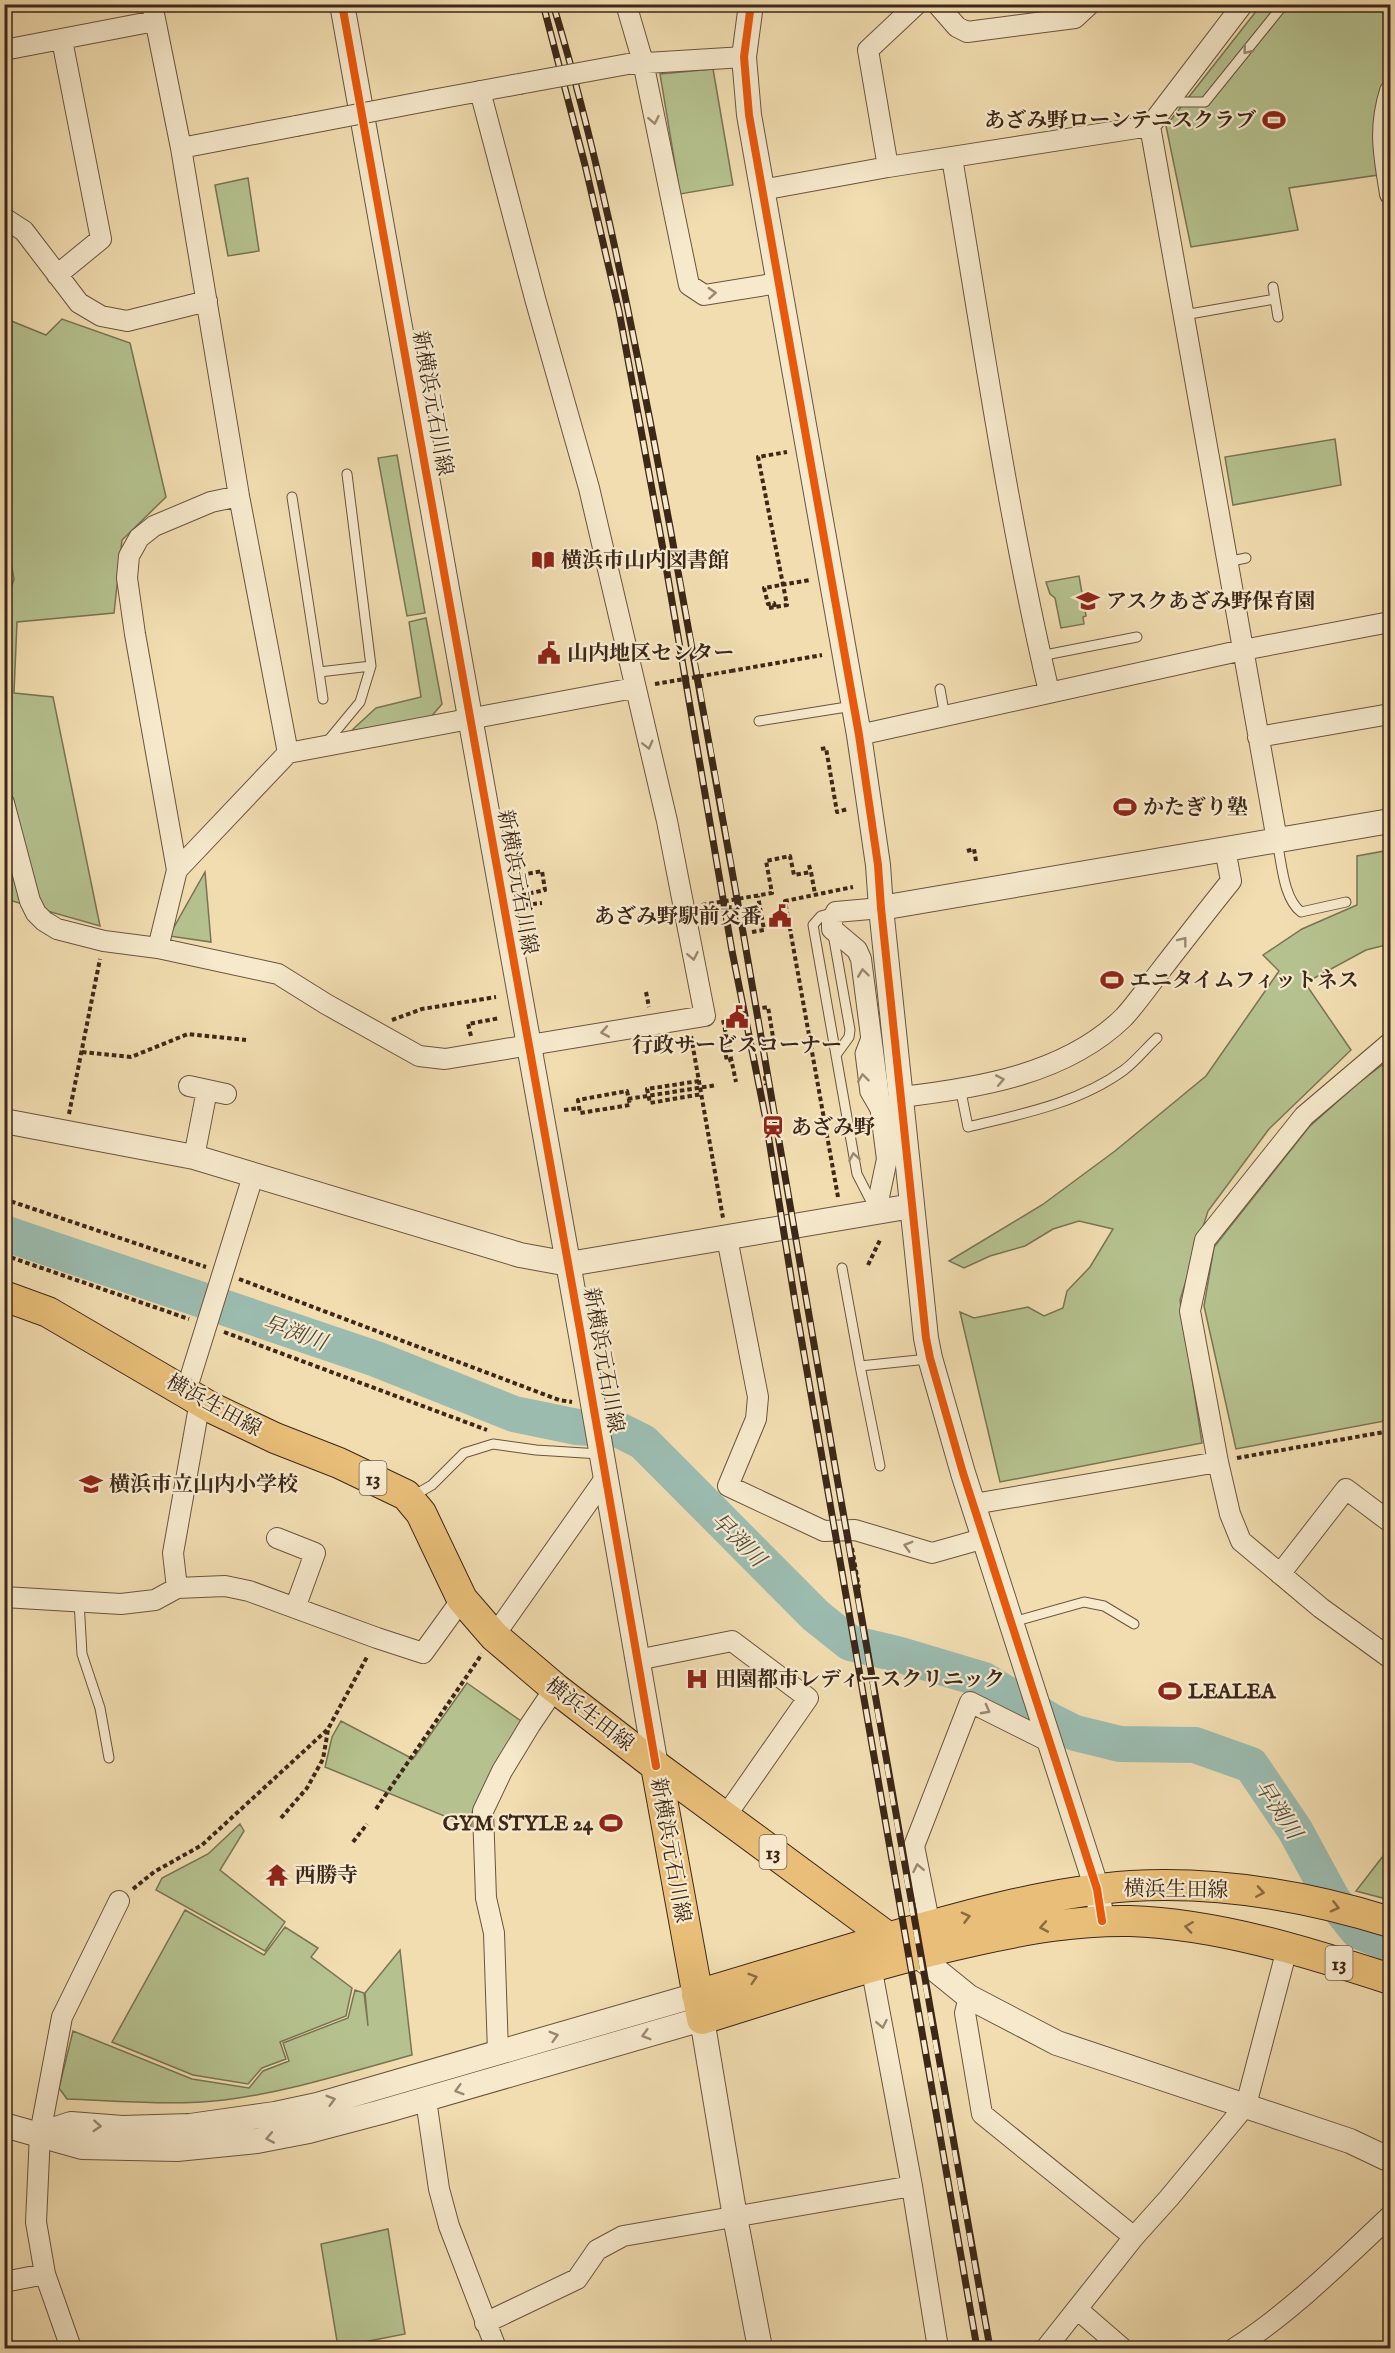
<svg xmlns="http://www.w3.org/2000/svg" width="1395" height="2353" font-family="'IM FELL English','Noto Serif JP',serif">
<style>
.green{fill:#b5c28f;stroke:#797454;stroke-width:1.5}
.lines{fill:none;stroke-linecap:round;stroke-linejoin:round}
.river{stroke:#9bbbaf;stroke-width:36}
.service-casing{stroke:#6a543f;stroke-width:11}
.minor-casing{stroke:#6a543f;stroke-width:22}
.tertiary-casing{stroke:#6a543f;stroke-width:26}
.primary-casing{stroke:#3d2719;stroke-width:32}
.path{stroke:#3d2719;stroke-width:4;stroke-dasharray:4.5 3;stroke-linecap:butt}
.service{stroke:#f6e9cc;stroke-width:9}
.minor{stroke:#f6e9cc;stroke-width:20}
.tertiary{stroke:#f6e9cc;stroke-width:24}
.primary{stroke:#e8be78;stroke-width:30}
.rail-casing{stroke:#3d2719;stroke-width:7}
.rail{stroke:#f6e9cc;stroke-width:4.5;stroke-dasharray:14;stroke-linecap:butt}
.minor-bridge-casing{stroke:#6a543f;stroke-width:22;stroke-linecap:butt}
.path-bridge{stroke:#3d2719;stroke-width:4;stroke-dasharray:4.5 3;stroke-linecap:butt}
.minor-bridge{stroke:#f6e9cc;stroke-width:20}
.cycleway-casing{stroke:#f6e9cc;stroke-width:11}
.cycleway{stroke:#e8590c;stroke-width:8}
.oneway{stroke:#9a8872}
.oneway2{stroke:#8a6b44}
.labels{text-anchor:middle;stroke-width:4.5;stroke-linejoin:round;paint-order:stroke}
.shield{fill:#f6e9cc;stroke:#74614f;stroke-width:1.5}
.shield-label{font-size:20px;font-weight:bold;fill:#3d2719}
.poi-label{font-size:21px;font-weight:bold;fill:#3d2719;stroke:#f6e9cc;text-anchor:start}
.street-label{font-size:21px;fill:#3d2719;stroke:#f6e9cc}
.water-label{font-size:22px;font-style:italic;fill:#544c3e;stroke:#f6e9cc}
</style>
<rect width="100%" height="100%" fill="#f1ddb0"/>
<filter id="stains"><feTurbulence type="fractalNoise" baseFrequency=".00333" numOctaves="4"/><feColorMatrix values="0 0 0 0 .2 0 0 0 0 .09 0 0 0 0 .02 0 0 0 .5 -.17"/></filter>
<radialGradient id="worn" r=".72"><stop offset=".6" stop-color="#630" stop-opacity="0"/><stop offset="1" stop-color="#630" stop-opacity=".3"/></radialGradient>
<path class="green" d="M1261,5H1390V79L1377,115L1378,175L1289,188L1298,230L1191,247L1166,126Z
M713,69L733,185L680,194L660,74Z
M248,178L259,251L228,256L215,185Z
M4,318L46,335L62,319L130,343L166,497L122,540L114,613L17,622L14,693L53,697L100,926L5,899L4,609L14,579L4,527Z
M1335,439L1341,485L1233,505L1225,457Z
M397,455L425,613L407,616L378,458Z
M1079,576L1086,616L1083,617L1084,624L1061,628L1055,598L1050,594L1046,582Z
M426,618L442,704L430,718L351,731L376,708L421,697L409,622Z
M1390,850V944L1366,950L1305,983L1351,1050L1269,1129L1208,1211L1180,1300L1202,1443L1000,1482L960,1312L974,1318L1028,1307L1044,1316L1063,1308L1067,1291L1090,1267L1113,1229L1079,1221L1053,1229L1025,1246L990,1256L964,1268L949,1261L1042,1205L1115,1151L1206,1076L1279,971L1263,955L1302,929L1357,905V856Z
M205,872L211,942L169,936Z
M1390,1059V1420L1236,1449L1204,1306L1214,1247L1309,1127L1357,1084Z
M467,1683L521,1721L471,1815V1827L325,1767L332,1737L341,1721L413,1759Z
M240,1824L244,1831L220,1870L285,1922L265,1951L156,1890L162,1878L208,1854Z
M1390,1847V1900L1356,1891Z
M185,1910L264,1955L285,1927L318,1948L311,1957L352,1988L346,2016L280,2042L286,2059L262,2068L248,2084L193,2075L112,2042Z
M400,1950L412,2055C350,2072 288,2092 224,2100C172,2106 119,2101 67,2099L59,2088L73,2031L192,2079L249,2088L263,2071L289,2061L283,2043L348,2018L355,1990L364,1993L368,2026L365,1993Z
M388,2229L405,2334L338,2347L321,2244Z"/>
<g class="lines">
<path class="river" d="M4,1233L376,1359L514,1414L577,1427L619,1430L643,1442L816,1616L850,1643L897,1654L984,1680L1051,1721L1075,1733L1120,1744L1195,1745L1251,1765L1295,1830L1333,1900L1358,1931L1390,1944"/>
<g class="service-casing">
<path id="service" d="M1171,102H1205L1284,4
M1273,287L1278,317
M1184,315L1275,299
M292,497L319,672L371,666
M1227,562L1246,558
M1040,656L1137,637
M319,672L323,699
M940,689L945,717
M759,721L853,706
M326,743L360,702L371,666L347,474
M1277,842C1282,863 1283,898 1301,912L1346,902
M835,912L821,916L813,925L857,1174L875,1209
M833,934L850,1030L849,1037L836,1055
M866,1037L860,1053L865,1093L876,1112
M960,1087L968,1127C1022,1114 1079,1103 1124,1070C1136,1061 1146,1048 1157,1038
M842,1268L860,1366L928,1359
M860,1366L880,1466
M413,1496L432,1485L464,1453L493,1444L536,1450L600,1454
M79,1601L82,1654L100,1708L109,1758
M1013,1622L1084,1602L1104,1606L1134,1624"/>
</g>
<g class="minor-casing">
<path id="minor" d="M152,4L181,148L239,496L288,753
M626,4L643,62L689,285L704,295L778,283
M937,4L957,27L967,32L1075,18L1090,4
M1243,4L1150,126L1277,840
M4,50L155,21
M630,64L744,57
M1390,91C1378,130 1384,155 1390,194
M432,100L519,84
M181,148L296,126
M952,158C982,336 1008,517 1049,692
M888,167L868,50L917,4
M762,190L888,167L1150,126
M4,218L24,231L79,303L101,316L127,321L207,301
M57,275L101,239L62,40
M859,735L1243,650L1390,622
M1258,737L1390,714
M4,803L30,901L36,913L44,921L57,929L104,941L158,948L278,974L326,1004L419,1056L445,1059L705,1016L667,821L589,488L536,302L480,91
M177,870L135,634L127,578L129,556L139,538L154,526L211,502L239,496
M158,948L177,870L288,753L634,688
M1390,1043L1304,1116L1205,1240L1190,1311L1218,1462L1230,1514L1241,1541L1321,1608L1390,1658
M189,1086L226,1094
M901,1097C979,1088 1066,1074 1124,1017C1136,1004 1147,988 1158,974C1182,943 1206,912 1231,881L1225,849
M194,1157L207,1090
M876,1211L887,1159L861,959L857,950L832,929V920L836,912L881,908
M727,1238L758,1397L756,1419L728,1486L824,1531L855,1530L932,1553L985,1538
M186,1391L253,1176
M974,1504L1218,1462
M277,1538L315,1553L295,1608
M1280,1574L1346,1489L1390,1522
M177,1588L173,1553L200,1401
M4,1597L121,1604L155,1600L177,1588L225,1586L249,1591L377,1638L423,1653L462,1599
M494,1636L606,1477
M637,1660L732,1641L808,1698L725,1817
M930,1926L914,1846L970,1702L1050,1742
M871,1966L912,2186L938,2348
M969,1997L965,2013L982,2114L1134,2237
M498,2052L494,1933L486,1898L483,1811L502,1771L530,1725L555,1688
M426,2100L439,2189L449,2226L496,2348
M4,2282L45,2274
M1077,2309L1122,2348
M485,2323L577,2279L597,2250L623,2236L912,2186
M71,2348L45,2274L36,2222L40,2134L62,2017L119,1901
M1046,2348L1134,2237L1169,2198L1246,2105L1287,1949
M1235,2348C1292,2311 1341,2262 1390,2216"/>
</g>
<g class="tertiary-casing">
<path id="tertiary" d="M342,4C448,591 555,1178 656,1766
M751,4L744,57L749,115L859,735L878,865L881,908L926,1338L930,1358L963,1473L1097,1889L1102,1921
M881,908L1390,821
M4,1121L194,1157L520,1255L569,1264L912,1206
M916,1954L969,1997L1057,2043L1350,2141L1390,2160
M4,2125L82,2147L177,2149L257,2141L309,2131L381,2112L702,2019L735,2217L760,2348
M40,2134L71,2124L122,2128L190,2126L275,2114L317,2105L697,1995"/>
</g>
<g class="primary-casing">
<path id="primary" d="M4,1296L48,1312L212,1408L275,1438L339,1463L406,1495L421,1513L462,1599L494,1636L555,1688L656,1766L889,1938
M656,1766L702,2019C793,1991 884,1960 977,1940C1027,1929 1078,1920 1130,1921C1218,1924 1307,1952 1390,1979
M697,1995C759,1976 822,1958 884,1939C964,1916 1047,1892 1131,1886C1219,1881 1307,1896 1390,1922"/>
</g>
<path class="path" d="M775,607L774,603L768,604L764,588L810,580
M769,608L787,605L758,457L787,452
M731,671L822,655
M821,749L826,748L837,812L848,809
M967,851L974,849L976,861
M809,865L811,872
M521,875L542,871L545,890L522,895
M525,905L542,903
M702,905L772,893L766,861L790,856L794,875L811,872L815,894
M752,932L764,930L758,896
M646,992L649,1007
M755,1009L768,1007L774,1043
M392,1020L422,1009L496,997
M723,1020L736,1082
M471,1036L468,1024L500,1018
M691,1036L723,1218
M726,1036L722,1037L727,1061L731,1060
M82,1052L131,1057L188,1034L246,1040
M765,1076L766,1085
M699,1081L647,1089L650,1103L702,1094
M627,1091L630,1105L580,1113L578,1100Z
M628,1099L717,1085
M564,1110L579,1108
M69,1114L100,959
M838,1197L785,901L853,887
M4,1199L206,1267
M4,1255L189,1319
M868,1265L881,1238
M239,1279L559,1400L572,1402
M224,1332L487,1430
M1237,1458L1390,1431
M852,1548L859,1588
M376,1809L482,1654
M281,1818L307,1788L323,1759L328,1730
M353,1842L367,1824
M133,1889L154,1872L202,1845L328,1729L368,1655"/>
<use href="#service" class="service"/>
<use href="#minor" class="minor"/>
<use href="#tertiary" class="tertiary"/>
<use href="#primary" class="primary"/>
<g class="rail-casing">
<path id="rail" d="M543,4L585,165L619,311L663,549L732,951L765,1115L796,1308L977,2348
M553,4C596,146 625,292 653,436C684,601 714,766 743,932C825,1404 904,1877 990,2348"/>
</g>
<use href="#rail" class="rail"/>
<g class="minor-bridge-casing">
<path id="minor-bridge" d="M519,84L628,64
M296,126L432,100"/>
</g>
<path class="path-bridge" d="M655,684L731,671"/>
<use href="#minor-bridge" class="minor-bridge"/>
<g class="cycleway-casing">
<path id="cycleway" d="M342,4C448,591 555,1178 656,1766
M751,4L744,57L749,115L859,735L878,865L881,908L926,1338L930,1358L963,1473L1097,1889L1102,1921"/>
</g>
<use href="#cycleway" class="cycleway"/>
</g>
<defs><path id="oneway-chevron" d="M-2-3.5L2.5 0L-2 3.5" fill="none" stroke-width="1.6" stroke-linecap="round" stroke-linejoin="round" transform="scale(1.5)"/></defs>
<g class="oneway">
<use href="#oneway-chevron" transform="translate(1247 50) rotate(129)"/>
<use href="#oneway-chevron" transform="translate(654 120) rotate(79)"/>
<use href="#oneway-chevron" transform="translate(712 293) rotate(-4)"/>
<use href="#oneway-chevron" transform="translate(648 745) rotate(76)"/>
<use href="#oneway-chevron" transform="translate(1183 941) rotate(-52)"/>
<use href="#oneway-chevron" transform="translate(693 956) rotate(79)"/>
<use href="#oneway-chevron" transform="translate(863 973) rotate(-97)"/>
<use href="#oneway-chevron" transform="translate(605 1032) rotate(170)"/>
<use href="#oneway-chevron" transform="translate(863 1078) rotate(-97)"/>
<use href="#oneway-chevron" transform="translate(1000 1080) rotate(-11)"/>
<use href="#oneway-chevron" transform="translate(854 1157) rotate(-100)"/>
<use href="#oneway-chevron" transform="translate(908 1546) rotate(-164)"/>
<use href="#oneway-chevron" transform="translate(986 1710) rotate(28)"/>
<use href="#oneway-chevron" transform="translate(918 1868) rotate(-101)"/>
<use href="#oneway-chevron" transform="translate(882 2024) rotate(79)"/>
<use href="#oneway-chevron" transform="translate(646 2035) rotate(164)"/>
<use href="#oneway-chevron" transform="translate(554 2036) rotate(-16)"/>
<use href="#oneway-chevron" transform="translate(459 2090) rotate(164)"/>
<use href="#oneway-chevron" transform="translate(331 2100) rotate(-16)"/>
<use href="#oneway-chevron" transform="translate(97 2126) rotate(4)"/>
<use href="#oneway-chevron" transform="translate(270 2138) rotate(169)"/>
</g>
<g class="oneway2">
<use href="#oneway-chevron" transform="translate(1260 1892) rotate(9)"/>
<use href="#oneway-chevron" transform="translate(1335 1907) rotate(14)"/>
<use href="#oneway-chevron" transform="translate(966 1917) rotate(-14)"/>
<use href="#oneway-chevron" transform="translate(1044 1927) rotate(170)"/>
<use href="#oneway-chevron" transform="translate(1189 1927) rotate(-172)"/>
<use href="#oneway-chevron" transform="translate(753 1978) rotate(-17)"/>
</g>
<defs>
<g id="stadium-bare" transform="scale(1.8)"><path d="M0-5a6.5 5 0 1 0 0 10a6.5 5 0 1 0 0-10ZM-3.5-1.8h7v3.6h-7Z" fill="#8f2418" stroke="#f6e9cc" stroke-width="2.5" paint-order="stroke"/></g>
<g id="library-bare" transform="scale(1.8)"><path d="M-6-4Q-3-5.5-.7-3.5V5Q-3 3-6 4ZM6-4Q3-5.5 .7-3.5V5Q3 3 6 4Z" fill="#8f2418" stroke="#f6e9cc" stroke-width="2.5" paint-order="stroke"/></g>
<g id="school-bare" transform="scale(1.8)"><path d="M0-5L7-2L0 1L-7-2ZM-4 1L0 2.5L4 1V4Q0 6-4 4Z" fill="#8f2418" stroke="#f6e9cc" stroke-width="2.5" paint-order="stroke"/></g>
<g id="civic-bare" transform="scale(1.8)"><path d="M-.6-6.5H3V-4.5H.6V-3L4-1V1h2V6H-6V1h2V-1L-.6-3ZM-1.2 2.5V6h2.4V2.5Z" fill="#8f2418" stroke="#f6e9cc" stroke-width="2.5" paint-order="stroke"/></g>
<g id="station-bare" transform="scale(1.8)"><path d="M-3-6H3Q5-6 5-4V2Q5 4 3 4L4.5 6H3L1.5 4h-3L-3 6H-4.5L-3 4Q-5 4-5 2V-4Q-5-6-3-6ZM-3.5-4v3h7v-3ZM-3.5 1v1.5H-2V1ZM2 1v1.5H3.5V1Z" fill="#8f2418" stroke="#f6e9cc" stroke-width="2.5" paint-order="stroke"/></g>
<g id="hospital-bare" transform="scale(1.8)"><path d="M-5-5h3v3.5h4V-5h3V5h-3V1.5h-4V5h-3Z" fill="#8f2418" stroke="#f6e9cc" stroke-width="2.5" paint-order="stroke"/></g>
<g id="temple-bare" transform="scale(1.8)"><path d="M0-6L5-2H3V0L6.5 2.5H4V6H1.5V3h-3V6H-4V2.5H-6.5L-3 0V-2H-5Z" fill="#8f2418" stroke="#f6e9cc" stroke-width="2.5" paint-order="stroke"/></g>
</defs>
<g fill-rule="evenodd">
<use href="#stadium-bare" x="1274" y="120"/>
<use href="#library-bare" x="543" y="560"/>
<use href="#school-bare" x="1088" y="601"/>
<use href="#civic-bare" x="549" y="653"/>
<use href="#stadium-bare" x="1125" y="807"/>
<use href="#civic-bare" x="780" y="916"/>
<use href="#stadium-bare" x="1112" y="980"/>
<use href="#civic-bare" x="737" y="1017"/>
<use href="#station-bare" x="773" y="1127"/>
<use href="#school-bare" x="91" y="1484"/>
<use href="#hospital-bare" x="697" y="1679"/>
<use href="#stadium-bare" x="1170" y="1691"/>
<use href="#stadium-bare" x="611" y="1823"/>
<use href="#temple-bare" x="277" y="1875"/>
</g>
<g class="labels">
<g class="shield">
<rect x="359.5" y="1461" width="27" height="34" rx="4.5"/>
<rect x="759.5" y="1835" width="27" height="34" rx="4.5"/>
<rect x="1325.5" y="1946" width="27" height="34" rx="4.5"/>
</g>
<g class="shield-label">
<text x="373" y="1485">13</text>
<text x="773" y="1859">13</text>
<text x="1339" y="1970">13</text>
</g>
<g class="poi-label">
<text x="1256" y="127" text-anchor="end">あざみ野ローンテニスクラブ</text>
<text x="561" y="567">横浜市山内図書館</text>
<text x="1106" y="608">アスクあざみ野保育園</text>
<text x="567" y="660">山内地区センター</text>
<text x="1143" y="814">かたぎり塾</text>
<text x="762" y="923" text-anchor="end">あざみ野駅前交番</text>
<text x="1130" y="987">エニタイムフィットネス</text>
<text x="737" y="1052" text-anchor="middle">行政サービスコーナー</text>
<text x="791" y="1134">あざみ野</text>
<text x="109" y="1491">横浜市立山内小学校</text>
<text x="715" y="1686">田園都市レディースクリニック</text>
<text x="1188" y="1698">LEALEA</text>
<text x="593" y="1830" text-anchor="end">GYM STYLE 24</text>
<text x="295" y="1882">西勝寺</text>
</g>
<g class="street-label">
<text transform="translate(433 403) rotate(80)" y="7">新横浜元石川線</text>
<text transform="translate(518 882) rotate(80)" y="7">新横浜元石川線</text>
<text transform="translate(604 1360) rotate(80)" y="7">新横浜元石川線</text>
<text transform="translate(214 1405) rotate(29)" y="7">横浜生田線</text>
<text transform="translate(590 1714) rotate(38)" y="7">横浜生田線</text>
<text transform="translate(671 1850) rotate(80)" y="7">新横浜元石川線</text>
<text transform="translate(1176 1889) rotate(1)" y="7">横浜生田線</text>
</g>
<g class="water-label">
<text transform="translate(295 1332) rotate(19)" y="8">早渕川</text>
<text transform="translate(739 1539) rotate(45)" y="8">早渕川</text>
<text transform="translate(1279 1809) rotate(57)" y="8">早渕川</text>
</g>
</g>
<rect width="1395" height="2353" fill="none" stroke="#f1ddb0" stroke-width="24"/>
<rect x="6" y="6" width="1383" height="2341" fill="none" stroke="#3d2719" stroke-width="3"/>
<rect x="12" y="12" width="1371" height="2329" fill="none" stroke="#3d2719" stroke-width="1.5"/>
<rect width="100%" height="100%" filter="url(#stains)"/>
<rect width="100%" height="100%" fill="url(#worn)"/>
</svg>
